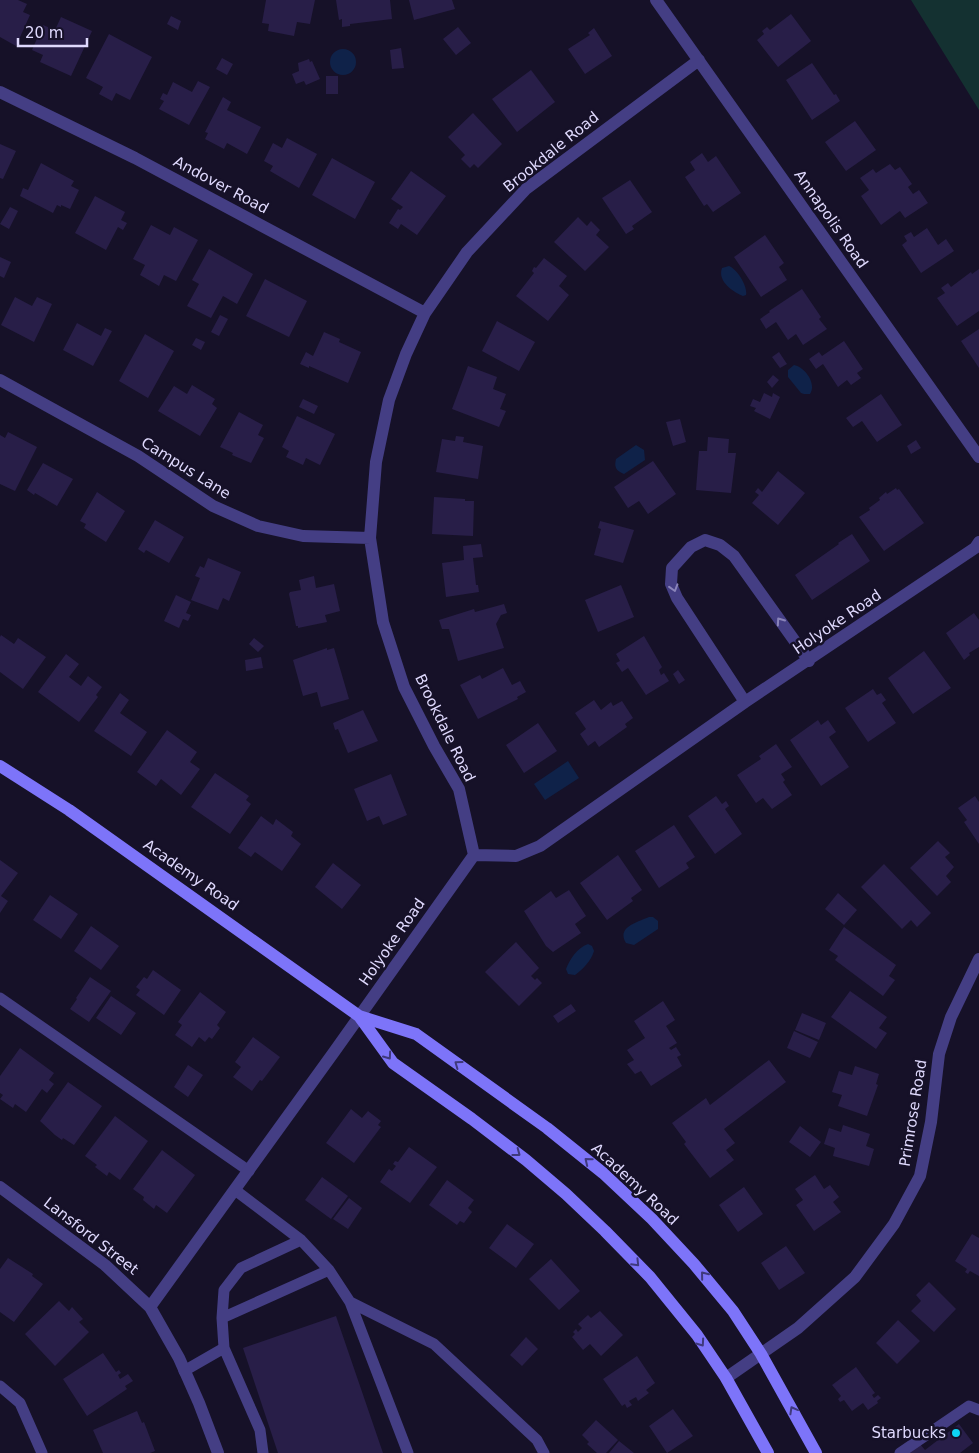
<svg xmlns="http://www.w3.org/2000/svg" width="979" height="1453" font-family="'DejaVu Sans',sans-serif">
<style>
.green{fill:#143131}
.water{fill:#0f2249}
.building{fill:#281e48}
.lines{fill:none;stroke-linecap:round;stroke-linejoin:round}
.lane{stroke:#443e84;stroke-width:11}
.street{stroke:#443e84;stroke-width:12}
.secondary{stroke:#7d74f9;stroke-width:12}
.oneway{stroke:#8a84ba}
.oneway2{stroke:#3f397c}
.poi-dot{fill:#0dd5f5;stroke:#161128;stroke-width:2}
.labels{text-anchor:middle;stroke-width:5;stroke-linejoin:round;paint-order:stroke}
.street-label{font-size:15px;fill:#dfd9fd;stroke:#161128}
.poi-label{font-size:15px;fill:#dfd9fd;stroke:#161128;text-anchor:end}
</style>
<rect width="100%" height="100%" fill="#161128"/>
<path class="green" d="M911,0H979V110Z"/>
<path class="water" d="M330 62a13 13 0 1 1 26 0a13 13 0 1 1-26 0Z
M729,266C738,270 748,287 746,295L743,296C733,292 717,281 722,268Z
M794,365C805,367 817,384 810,394H804L801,393L788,377V370Z
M636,445L644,450L645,460L624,474C616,471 614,467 616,459Z
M568,761L579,778L545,800L534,784Z
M649,917H653L658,921V929L634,945L626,943C616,927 638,922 649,917Z
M588,944L592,946L594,951C591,961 583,969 575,975L568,974L566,969C570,959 577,948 588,944Z"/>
<path class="building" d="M0,0H18L27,4L23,12L30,15L16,46L0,37Z
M266,0H315L310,24L297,22L294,36L268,31L269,24L262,23Z
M336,0H390L392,19L350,24V26L342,27V19L339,20Z
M409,0H452L455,9L414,20Z
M791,14L811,41L778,67L757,40L764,34L762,31L767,27L770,30Z
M171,16L181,21L178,30L167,24Z
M61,17L92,31L71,76L40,62L43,55L32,50L43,25L55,30Z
M458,27L471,43L456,55L443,39Z
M594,28L612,56L585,74L568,49L590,35L588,33Z
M109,34L152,57L130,100L116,93L112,101L99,94L103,87L86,78Z
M401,48L404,68L392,69L390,50Z
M222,58L233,64L227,75L216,69Z
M309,59L310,62L312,61L320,79L306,85L304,81L296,84L292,74L299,71L298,63Z
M812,63L834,95L836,94L840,101L812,120L786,80Z
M531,70L555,102L517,132L492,99Z
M326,76H338V94H326Z
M198,81L210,87L189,125L159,109L164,101L160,99L163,93L167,95L173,82L192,92Z
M223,97L231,102L227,110L261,127L247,154L227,143L224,149L205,139L208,133L205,132Z
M473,113L502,144L478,168L474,164L470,168L461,159L465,155L448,137Z
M855,121L876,150L846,171L825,142Z
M287,138L317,154L299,188L270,171L273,166L264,161L273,143L282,148Z
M0,144L16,151L3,179L0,178Z
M702,153L708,162L716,156L741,193L713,212L707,204L704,206L685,177L695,170L690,162Z
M332,158L375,182L355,219L312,195Z
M41,163L74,181L71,186L79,190L70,209L61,205V207L57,205L53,213L20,196L23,188L28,190Z
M890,164L895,170L900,167L912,184L908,187L913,194L919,190L928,203L905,218L900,211L881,225L861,196L869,190L860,178L873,169L876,173Z
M411,171L446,196L417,235L401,224L398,229L389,223L398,209L400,210L403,207L391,199Z
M630,180L652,212L632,226L634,229L626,234L602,198Z
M95,196L125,212L121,220L127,223L123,230L118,227L106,250L75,233Z
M10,207L18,211L9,229L0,224Z
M578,217L587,226L591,221L600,230L596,235L609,247L585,271L554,242Z
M151,225L170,235L174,227L198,240L176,281L164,275L159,286L140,275L145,265L133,259Z
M927,228L938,245L946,239L954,251L921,273L902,245L907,241L904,236L911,232L914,237Z
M765,235L784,263L779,267L787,280L761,297L734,257Z
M209,249L253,274L237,304L223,296L211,318L187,306L199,284L192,280Z
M0,257L11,262L4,278L0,276Z
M544,258L567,276L559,286L569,295L548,321L516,296L534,273L532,271L534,267L536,268Z
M979,269V311L957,326L937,298L945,293L941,288L948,283L951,287L971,272L972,274Z
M265,279L307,301L289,337L246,316Z
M802,289L821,317L819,319L827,329L803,345L796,334L788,340L776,322L766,329L760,319L770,312L769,311Z
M15,297L32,306L37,297L52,304L34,342L1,325Z
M220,315L228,319L219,336L211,332Z
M497,321L535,342L519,371L482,351Z
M77,323L101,336L105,328L112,331L93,366L63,350Z
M979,329V368L961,341Z
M324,332L340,339L339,342L361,352L348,383L309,366V368L300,364L306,352L313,356Z
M145,334L174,351L148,398L119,381Z
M196,338L205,342L201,350L192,345Z
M844,341L863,369L857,373L861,378L851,385L847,380L838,387L823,364L816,369L809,359L819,352L822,356Z
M779,352L787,364L780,368L772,357Z
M468,366L497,377L493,389L506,394L500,409L506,411L499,427L452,409Z
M773,375L779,380L772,388L767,382Z
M192,385L215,399L212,404L217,408L200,436L158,411L174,386L187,394Z
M764,393L772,397L773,393L780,397L770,419L754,411L756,408L750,406L753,399L760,402Z
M881,394L902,425L877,442L862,421L853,427L846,418Z
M303,399L318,406L314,414L299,407Z
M239,412L263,425L258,435L264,438L251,463L232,455L233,453L220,447Z
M297,416L335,434L320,465L306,458L303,465L286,457L289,451L282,447Z
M680,419L686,442L673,446L666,422Z
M8,432L37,447L15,491L0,484V435L5,438Z
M456,436L464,437L463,442L483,446L478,479L436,472L442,439L455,441Z
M708,437L729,439L728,453H736L731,493L696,490L699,451H707Z
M916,440L921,448L911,454L907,446Z
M653,461L676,494L648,514L639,501L628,508L614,487Z
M43,463L73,479L57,506L35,493L34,495L27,490Z
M778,471L805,493L778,525L752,503L759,495L755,492L758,488L762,492Z
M896,488L897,490L899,489L924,523L884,551L859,517L870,510L869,508L880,500L879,498L886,492L887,494Z
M97,492L125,511L106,542L84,528L86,524L80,521Z
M434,497L465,499V501H474L473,536L432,534Z
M155,520L184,537L169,563L146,550L144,553L138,549Z
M600,521L634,530L623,563L594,555L601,529L598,528Z
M852,534L870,561L812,600L795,575L839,544L838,543Z
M481,544L483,557L473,558L476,585H478L479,592L446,597L442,563L464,560L463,546Z
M208,558L241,572L229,601L223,598L218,610L191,600L200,578L195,576L200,566L204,568Z
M314,576L316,588L334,584L340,611L325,615L327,622L298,628V626H296L289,594L290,592L301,590L299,580Z
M621,585L634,617L598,632L585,600Z
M176,595L191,602L186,613L191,615L188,621L183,619L179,628L164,621Z
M504,604L507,613L501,615L496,624L504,648L458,661L449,629H442L439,620L474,609L475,612Z
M974,613L979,620V647L969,653L970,655L964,660L946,633Z
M1,635L14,644L18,638L46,657L23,689L0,672V637Z
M644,636L662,667L659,670L661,675L664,673L669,681L646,695L628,668L622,672L616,663L620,661L616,654Z
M254,638L264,646L258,652L249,644Z
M327,648V650L334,648L349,699L321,707L317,692L303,696L293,660Z
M924,651L951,688L913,714L888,678Z
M66,654L79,664L69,677L81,686L88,676L102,687L96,695L98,697L79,722L38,692Z
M261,657L263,668L246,671L245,660Z
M503,668L512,685L520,681L526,692L517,697L518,699L478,719L460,685L480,675L482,679Z
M678,670L685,680L679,684L673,674Z
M873,689L877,695L881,693L886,700L882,703L896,723L868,742L845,708Z
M120,693L129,700L120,713L147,732L131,756L94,731Z
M594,700L601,710L611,702L613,706L622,701L633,718L625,724L627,727L599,747L595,741L588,746L580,734L586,729L575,713Z
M363,710L378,741L348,753L338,729L335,730L333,723Z
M818,720L821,725L828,720L836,732L829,737L849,767L821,786L790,740Z
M538,723L557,751L524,773L506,745Z
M167,730L197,752L190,762L200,769L181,795L161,779L156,786L137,772Z
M776,744L792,767L781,774L785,780L783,782L792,795L772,809L763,798L756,803L737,775L761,759L759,756Z
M215,773L249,796L246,800L251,804L230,834L191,807Z
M391,774L407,815L383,825L379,816L367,821L354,789Z
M716,796L722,804L726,801L729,806L725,809L742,834L715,854L688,816Z
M975,796L979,802V844L964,822L967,820L958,808Z
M261,816L273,825L276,819L293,832L291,836L301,844L282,871L255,852L251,857L238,848Z
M674,825L695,857L686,863L689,868L659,888L635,851Z
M938,841L950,853L945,857L954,867L946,876L951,882L937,896L910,868Z
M618,855L642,890L631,898L633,901L607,920L580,883Z
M0,860L18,873L1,896L8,901L0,913Z
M333,863L361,885L342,909L315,887Z
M884,864L931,913L917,927L911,920L902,929L861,887Z
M569,890L586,916L575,924L581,933L553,952L546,946L524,911L551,891L556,898Z
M838,893L857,910L844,925L825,909Z
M50,895L78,914L61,939L33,920Z
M91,926L119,946L101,970L74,951Z
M844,927L896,965L889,976L895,980L883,996L835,960L838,956L829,950Z
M516,942L539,968L531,976L535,980L537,978L542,983L519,1006L485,972Z
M153,970L181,990L164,1015L136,995L140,990L136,987L144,977L147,979Z
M90,977L111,991L89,1022L70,1009L77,999L76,998Z
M850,991L887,1017L879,1028L887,1033L876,1049L831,1017Z
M200,992L226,1012L217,1025L220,1028L212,1039L209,1037L205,1042L199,1037L192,1047L175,1035L182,1025L178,1022Z
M111,996L136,1013L121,1035L96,1018Z
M663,1001L675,1020L666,1026L677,1043L669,1048L671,1050L676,1047L681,1055L677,1057L682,1066L651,1086L641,1071L635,1074L627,1064L634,1060L627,1050L645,1038L634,1021Z
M571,1004L576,1011L558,1023L553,1016Z
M802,1013L826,1023L819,1040L795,1030Z
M794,1031L818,1042L810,1058L787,1048Z
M253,1037L280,1057L262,1081L260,1080L252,1091L233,1077L241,1067L235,1062Z
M20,1048L54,1073L49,1080L54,1084L47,1093L42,1089L26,1112L15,1104L13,1108L0,1099L3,1095L0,1093V1076Z
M769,1060L786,1082L724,1129L735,1143L726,1150L734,1160L710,1178L684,1144L686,1142L672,1123L706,1098L710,1105Z
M188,1065L203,1075L188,1097L174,1087Z
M855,1066L879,1074L876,1084L878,1085L867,1116L838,1106L842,1095L832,1092L839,1071L852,1075Z
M68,1082L102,1106L74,1145L63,1138L62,1140L55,1135L40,1121Z
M351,1109L362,1118L368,1111L381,1121L378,1125L381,1127L354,1163L326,1143Z
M115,1116L148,1141L120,1180L109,1172L107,1176L95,1167L97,1165L85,1156Z
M843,1125L870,1134L866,1146L874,1149L869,1166L833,1156L835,1148L824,1144L829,1128L841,1132Z
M800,1126L821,1142L810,1157L789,1142Z
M409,1147L437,1167L410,1203L380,1182L389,1169L392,1171L396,1166L393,1164L395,1161L398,1162Z
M162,1150L195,1175L167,1213L156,1205L154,1209L143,1200L144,1197L133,1189Z
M815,1175L824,1189L830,1185L839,1197L833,1202L841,1212L814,1231L796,1205L803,1200L795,1189Z
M322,1177L348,1196L331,1219L305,1200Z
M447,1180L474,1200L468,1208L472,1212L464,1223L460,1221L457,1225L429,1205Z
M744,1187L763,1214L738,1232L719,1205Z
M349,1198L362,1208L348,1229L333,1219Z
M507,1224L534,1244L516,1268L489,1248Z
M972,1234L979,1238V1276L970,1271L968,1274L965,1272L967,1269L955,1261Z
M786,1246L805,1273L779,1290L761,1263Z
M8,1258L33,1274L32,1276L43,1284L14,1322L0,1312V1269Z
M551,1259L580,1291L559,1310L529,1279Z
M929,1282L956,1309L934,1332L911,1311L921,1301L916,1295Z
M59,1301L69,1311L72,1307L83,1319L79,1322L89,1332L55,1366L25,1334Z
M600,1311L623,1335L601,1356L590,1344L583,1350L572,1337L575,1334L573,1332L576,1329L578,1332L582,1328L578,1324L588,1315L591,1318Z
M336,1316L383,1453H278L243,1348Z
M898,1320L920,1341L897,1364L876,1343Z
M526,1337L538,1349L522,1366L510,1355Z
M103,1353L116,1372L119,1370L121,1373L118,1375L120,1379L128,1374L133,1381L125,1386L127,1389L87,1416L63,1379Z
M637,1356L655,1383L646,1390L649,1393L638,1401L636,1397L629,1401L632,1405L627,1408L625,1404L622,1406L603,1379Z
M856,1367L875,1393L872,1395L874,1398L878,1395L881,1398L877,1401L878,1403L868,1410L863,1403L852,1411L844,1400L840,1402L838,1399L841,1396L832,1385Z
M673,1409L693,1436L667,1453L649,1426Z
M137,1411L142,1423L144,1422L155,1451L150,1453H103L93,1430Z
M596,1420L618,1440L606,1453H597L587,1444L589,1442L582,1435Z
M959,1424L973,1443L960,1453H909L920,1444L925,1450Z
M619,1441L634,1453H609Z"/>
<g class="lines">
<path class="lane" d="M0,998L249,1171
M235,1190L301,1240L329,1270L350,1302L408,1453
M350,1302L434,1344L537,1440L544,1453
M222,1318L224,1290L241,1268L301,1240
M224,1348L260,1430L263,1453
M184,1371L224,1348L222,1318L329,1270
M0,1386L20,1403L42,1453
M900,1453L969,1406L979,1410"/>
<path class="street" d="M656,0L979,457
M0,92L135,158L425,313
M0,380L138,456L213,506L258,526L303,536L370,538
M745,702L677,598L671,584L672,568L691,547L705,540L720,545L734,556L809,661
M474,855L459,789L434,746L404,687L383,622L370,538L376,462L389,400L406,354L425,313L467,252L526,189L699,60
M0,1187L105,1265L150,1307L179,1358L199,1403L218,1453
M150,1307L334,1052L474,855L516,856L540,846L745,702L975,548L979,542
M726,1378L798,1328L855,1277L894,1224L920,1176L931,1122L939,1054L951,1017L979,959"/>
<path class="secondary" d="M0,766L69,810L359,1016L416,1034L547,1128L603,1173L652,1219L694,1264L733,1311L761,1354L816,1453
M359,1016L393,1063L472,1119L526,1160L566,1194L605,1231L650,1277L697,1335L726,1378L768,1453"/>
</g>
<defs><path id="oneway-chevron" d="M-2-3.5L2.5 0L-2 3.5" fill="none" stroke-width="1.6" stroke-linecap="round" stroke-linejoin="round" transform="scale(1.25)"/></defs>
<g class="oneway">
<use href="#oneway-chevron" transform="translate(674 588) rotate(73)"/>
<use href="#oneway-chevron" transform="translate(780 621) rotate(-125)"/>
</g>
<g class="oneway2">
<use href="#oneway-chevron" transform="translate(388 1056) rotate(55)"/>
<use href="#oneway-chevron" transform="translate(458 1064) rotate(-144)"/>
<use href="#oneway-chevron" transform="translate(517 1153) rotate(37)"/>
<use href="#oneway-chevron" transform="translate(588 1161) rotate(-141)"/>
<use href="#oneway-chevron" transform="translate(636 1263) rotate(46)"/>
<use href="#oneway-chevron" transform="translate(704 1275) rotate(-129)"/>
<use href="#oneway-chevron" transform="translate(701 1343) rotate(55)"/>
<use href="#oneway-chevron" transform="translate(793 1410) rotate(-119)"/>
</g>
<circle class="poi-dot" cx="956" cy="1433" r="5"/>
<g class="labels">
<g class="street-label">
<text transform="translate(551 152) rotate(-39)" y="5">Brookdale Road</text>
<text transform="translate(221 185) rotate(28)" y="5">Andover Road</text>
<text transform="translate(831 219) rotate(55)" y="5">Annapolis Road</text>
<text transform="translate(186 468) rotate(32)" y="5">Campus Lane</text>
<text transform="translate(837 622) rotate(-34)" y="5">Holyoke Road</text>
<text transform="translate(445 728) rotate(64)" y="5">Brookdale Road</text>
<text transform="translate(191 875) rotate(35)" y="5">Academy Road</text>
<text transform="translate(392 942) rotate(-55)" y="5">Holyoke Road</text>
<text transform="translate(913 1113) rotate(-81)" y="5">Primrose Road</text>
<text transform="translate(635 1184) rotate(43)" y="5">Academy Road</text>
<text transform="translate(91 1236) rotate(38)" y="5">Lansford Street</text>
</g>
<g class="poi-label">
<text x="946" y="1438">Starbucks</text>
</g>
</g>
<path d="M18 38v8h69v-8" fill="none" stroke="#dfd9fd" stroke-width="2.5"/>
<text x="25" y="38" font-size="15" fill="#dfd9fd" stroke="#161128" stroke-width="4" paint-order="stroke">20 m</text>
</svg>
